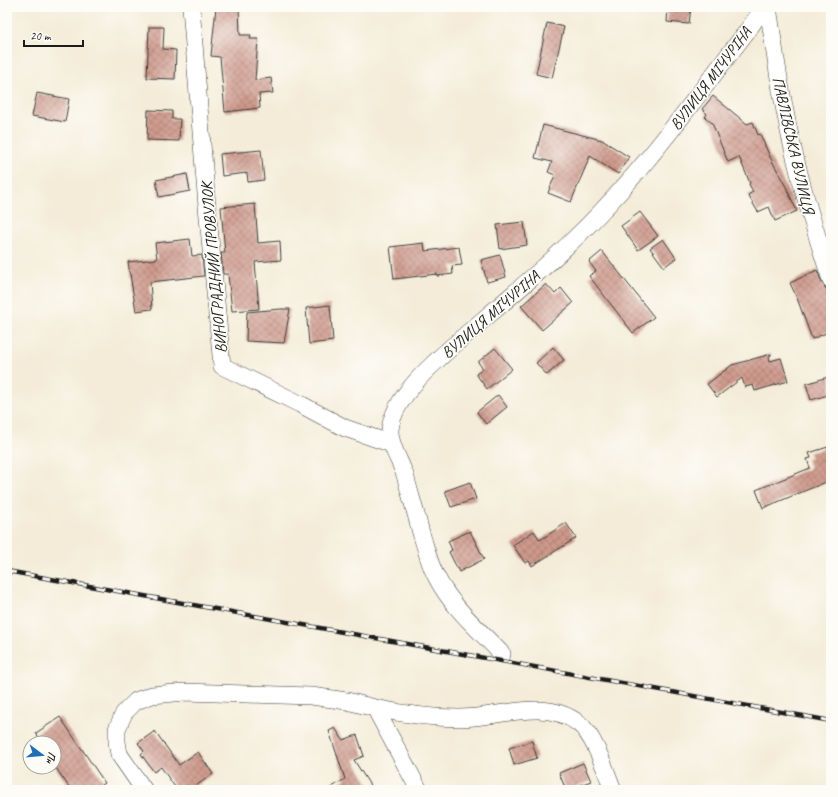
<svg xmlns="http://www.w3.org/2000/svg" width="838" height="797" font-family="Caveat,sans-serif">
<style>
.building{fill:url(#building-cross-hatch)}
.lines{fill:none;stroke-linecap:round;stroke-linejoin:round}
.minor-casing{stroke:#3c3b38;stroke-width:18}
.minor{stroke:#fff;stroke-width:17}
.rail-casing{stroke:#1c1c1c;stroke-width:4.5}
.rail{stroke:#fdfcf7;stroke-width:3;stroke-dasharray:9;stroke-linecap:butt}
.labels{text-anchor:middle;stroke-width:3;stroke-linejoin:round;paint-order:stroke}
.street-label{font-size:16px;fill:#1c1c1c;stroke:#fdfcf7}
</style>
<defs>
<pattern id="building-cross-hatch" width="8" height="8" patternUnits="userSpaceOnUse"><rect width="8" height="8" fill="#cf9a8c"/><path d="M0 0l8 8M0 8l8-8" fill="none" stroke="#a77d72"/></pattern>
</defs>
<rect width="100%" height="100%" fill="#fdfcf7"/>
<filter id="ink" filterUnits="userSpaceOnUse"><feTurbulence type="fractalNoise" baseFrequency=".025" numOctaves="2"/><feDisplacementMap in="SourceGraphic" scale="8" xChannelSelector="R" yChannelSelector="G"/><feConvolveMatrix kernelMatrix="1 2 1 2 8 2 1 2 1" color-interpolation-filters="sRGB"/></filter>
<filter id="wash" filterUnits="userSpaceOnUse"><feTurbulence type="fractalNoise" baseFrequency=".012" numOctaves="4" result="noise"/><feDisplacementMap in="SourceGraphic" scale="16" xChannelSelector="R" yChannelSelector="G"/><feGaussianBlur stdDeviation="0.9" result="paint"/><feColorMatrix in="noise" values="0 0 0 0 0 0 0 0 0 0 0 0 0 0 0 0 0 1.4 0 .05"/><feComposite in="paint" operator="in"/></filter>
<g filter="url(#wash)">
<rect width="100%" height="100%" fill="#f4ecd8"/>
<g id="blocks">
<path class="building" d="M216,7H239L240,35H251L250,39H258L255,80L271,78L273,93L259,94L260,108L225,112L220,57L211,56Z
M668,7H691L689,24L667,22Z
M547,23L564,27L552,78L536,74Z
M149,27H164L163,49L176,50L175,79L147,78Z
M37,93L69,99L65,122L32,116Z
M713,96L747,124L753,122L758,135L760,134L770,157L785,185L797,211L775,221L769,207L758,212L748,195L753,192L749,184L750,183L739,157L728,162L712,123L705,117L707,114L702,109Z
M148,110L172,111V119H180L179,141L147,140Z
M543,125L602,140L629,157L618,174L590,156L571,202L548,193L555,175L548,172L552,162L535,158Z
M261,150L264,180L248,182L247,173L222,176L220,154Z
M187,174L190,191L159,197L156,180Z
M255,204L258,243L280,241L281,260L255,262L259,309L232,311L228,274H223L221,253H225L221,207Z
M640,212L658,236L638,250L621,226Z
M524,222L527,245L500,249L497,225Z
M190,239L192,256L202,255L204,276L150,282L152,309L136,311L128,262L157,259L155,243Z
M663,239L676,258L664,267L650,248Z
M424,243L425,251L459,247L462,265L452,266L453,274L437,276V274L394,279L390,247Z
M602,251L654,317L633,333L589,276L596,271L589,262Z
M500,255L506,277L487,282L481,260Z
M817,270L822,283L827,290L831,303V331L812,339L797,298L790,283Z
M546,284L555,294L561,288L573,303L542,330L521,306Z
M330,305L333,341L309,344L306,308Z
M281,309H290L284,343L246,341L247,312Z
M553,347L564,360L547,375L536,363Z
M495,348L512,369L487,389L476,374L483,369L478,362Z
M771,354V355L769,357L770,361L781,358L788,381L755,391L753,385L745,387L742,378L717,397L707,384L732,365Z
M831,376V394L811,400L806,384Z
M498,395L507,407L486,424L477,412Z
M831,446V480L763,508L756,490L810,468L807,459L811,458L809,453Z
M470,482L476,499L451,507L445,491Z
M566,523L576,538L532,566L529,561L525,563L513,545L534,531L540,540Z
M470,531L484,559L459,572L449,552L452,550L448,541Z
M60,717L105,783L95,790H71L54,765V743H42L36,733Z
M335,728L343,740L357,735L364,756L354,760L373,790H327L345,779L329,731Z
M155,731L179,765L198,752L213,774L190,790H177L161,767L154,772L141,754L144,751L138,743Z
M532,741L537,758L514,765L509,748Z
M583,763L591,781L566,790L559,773Z"/>
</g>
</g>
<g filter="url(#ink)">
<use href="#blocks" fill-opacity="0" stroke="#3c3b38" stroke-width="1"/>
<g class="lines">
<g class="minor-casing">
<path id="minor" d="M191,7L207,206L222,366L300,404L345,428L392,444
M768,7C776,61 784,116 798,169C807,206 819,243 831,280
M502,654C479,630 452,607 437,578C429,564 426,548 421,533C416,513 410,494 405,475C400,460 389,445 390,430C393,394 444,354 469,332C519,289 569,248 613,199C662,146 704,86 748,30L759,14L762,7
M375,708C403,714 430,718 459,718C498,718 544,697 578,723C594,734 606,772 613,790
M144,790L119,754L117,742V729L124,713L136,701L152,695L185,692L311,696L347,701L375,708L419,790"/>
</g>
<use href="#minor" class="minor"/>
<g class="rail-casing">
<path id="rail" d="M7,571L831,721"/>
</g>
<use href="#rail" class="rail"/>
</g>
</g>
<g class="labels">
<g class="street-label">
<text transform="translate(710 78) rotate(-53)" y="6">ВУЛИЦЯ МІЧУРІНА</text>
<text transform="translate(794 145) rotate(77)" y="6">ПАВЛІВСЬКА ВУЛИЦЯ</text>
<text transform="translate(213 268) rotate(-95)" y="6">ВИНОГРАДНИЙ ПРОВУЛОК</text>
<text transform="translate(490 314) rotate(-41)" y="6">ВУЛИЦЯ МІЧУРІНА</text>
</g>
</g>
<rect width="838" height="797" fill="none" stroke="#fdfcf7" stroke-width="24"/>
<g transform="translate(42 755) rotate(106)"><circle r="19" fill="#fdfcf7" stroke="#a3a29f"/>
<path d="M0-3L7 15L0 10L-7 15Z" fill="#1f6fb2"/>
<text y="-6" font-size="11" font-weight="bold" text-anchor="middle" fill="#1c1c1c">Пн</text>
</g>
<path d="M24 40v6h59v-6" fill="none" stroke="#1c1c1c" stroke-width="2"/>
<text x="30" y="40" font-size="12" fill="#1c1c1c" stroke="#fdfcf7" stroke-width="3" paint-order="stroke">20 m</text>
</svg>
